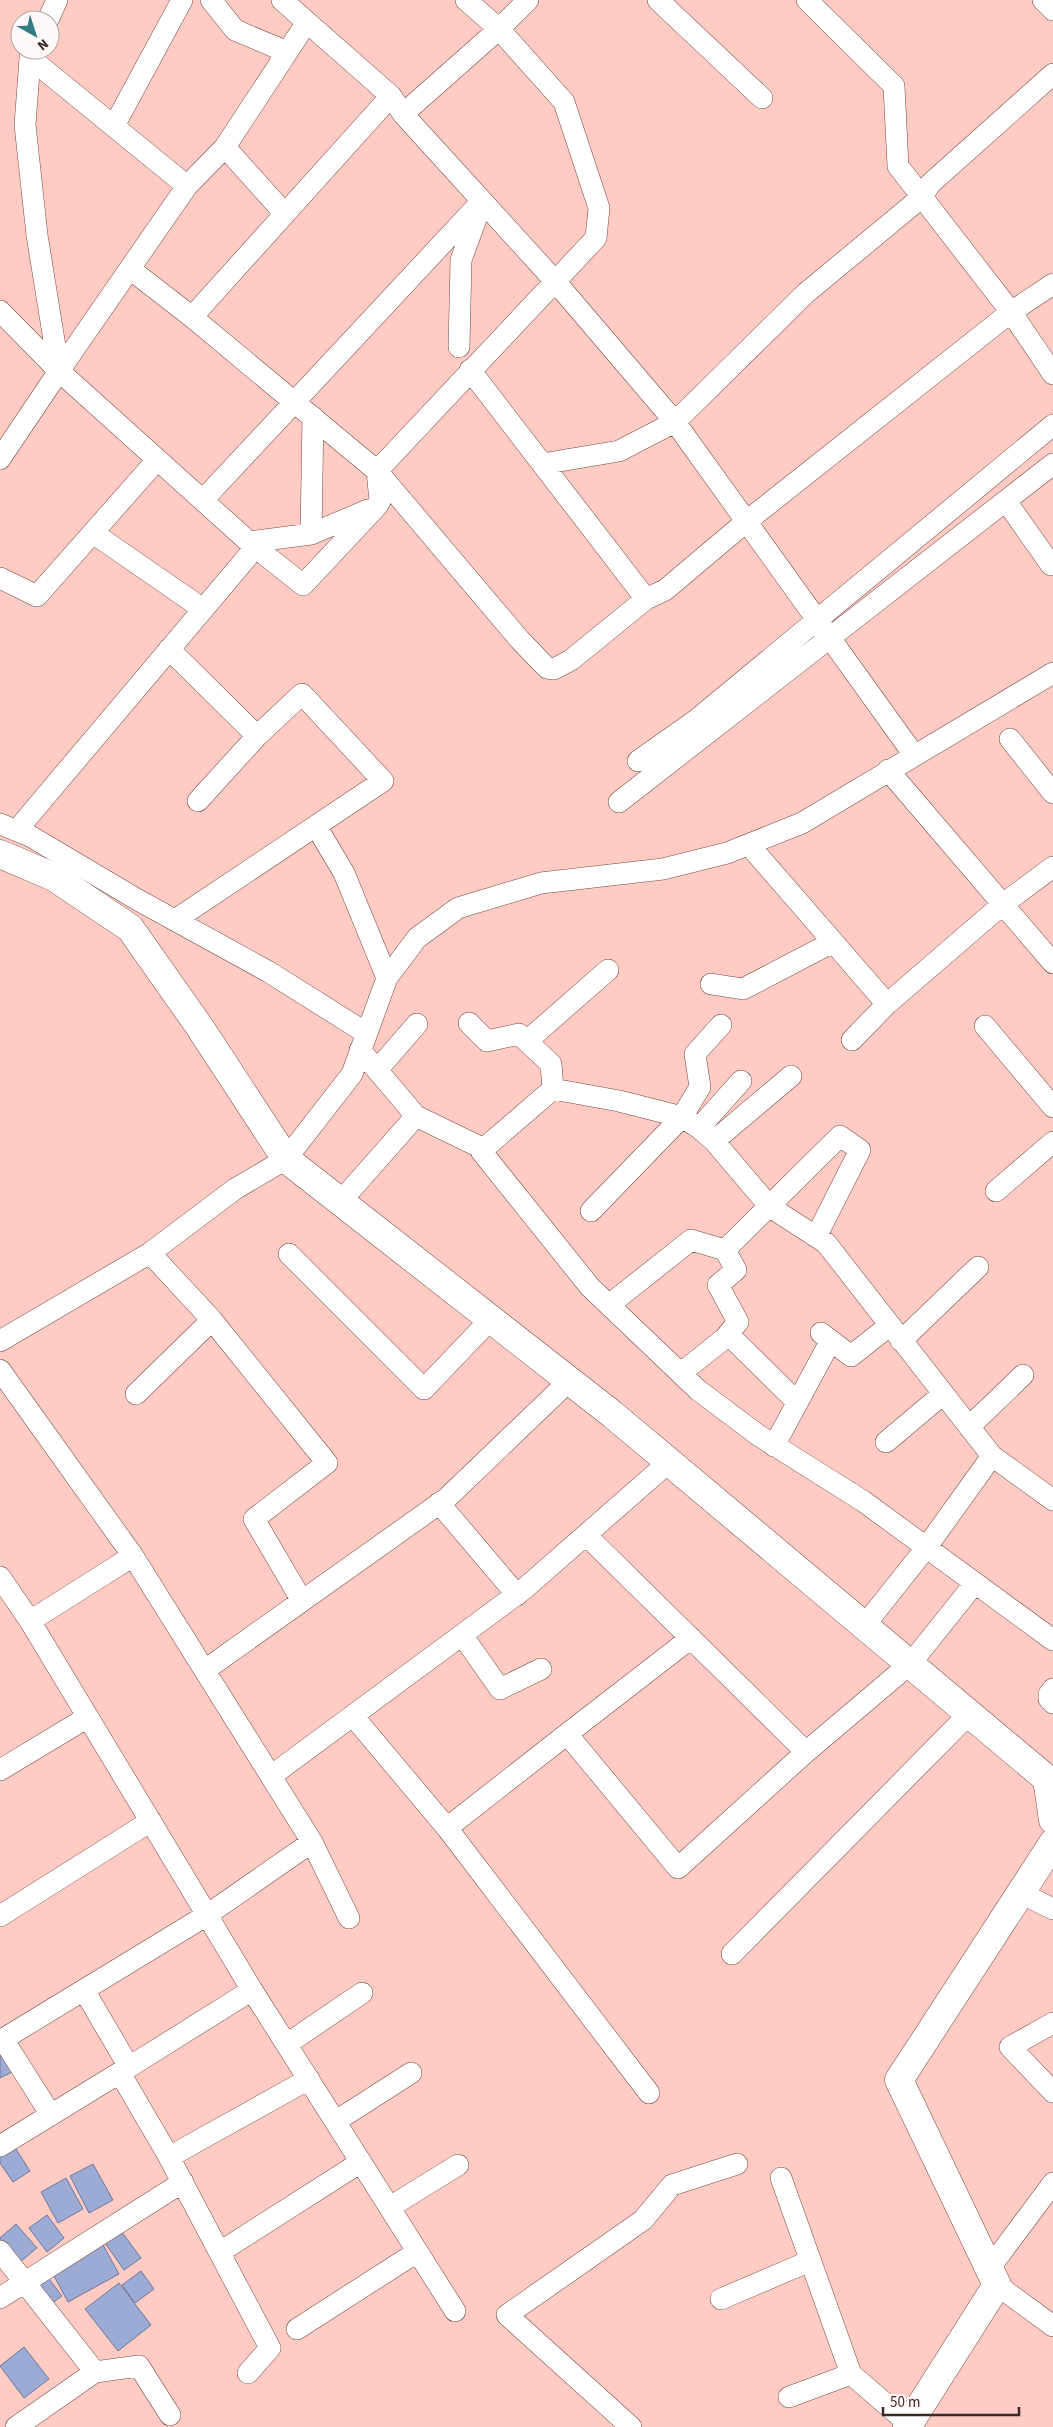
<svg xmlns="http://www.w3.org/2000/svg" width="1053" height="2427" font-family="'Source Sans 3',sans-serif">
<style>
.building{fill:#9cabd3;stroke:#6a789e}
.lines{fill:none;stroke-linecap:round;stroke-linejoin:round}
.street-casing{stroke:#734842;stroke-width:22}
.secondary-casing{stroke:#734842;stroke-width:29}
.street{stroke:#fff;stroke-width:21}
.secondary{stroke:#fff;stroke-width:28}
</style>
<rect width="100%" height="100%" fill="#ffcbc3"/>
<path class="building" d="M0,2049L12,2072L0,2078Z
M12,2143L30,2171L13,2182L0,2163V2151Z
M93,2164L113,2200L89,2213L70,2176Z
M66,2178L83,2209L58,2223L41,2192Z
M47,2215L64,2238L47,2252L29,2228Z
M16,2224L37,2248L15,2266L0,2249V2238Z
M121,2231L141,2258L124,2270L105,2243Z
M102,2243L119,2274L68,2302L53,2274Z
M141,2271L154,2289L135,2303L122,2285Z
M46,2275L62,2296L48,2306L32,2286Z
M119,2283L151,2325L118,2351L85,2309Z
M24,2347L49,2379L24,2398L0,2366Z"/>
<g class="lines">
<g class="street-casing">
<path id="street" d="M211,0L235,30L287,52
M282,0L391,96L403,114L554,280L675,422L914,755
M658,0L762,98
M807,0L894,86L898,166L1011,312L1053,374
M1043,0L1053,10
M48,20L57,0
M34,50L30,58L25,125L37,235L59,371
M30,58L187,186L59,371
M403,114L499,29L528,0
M114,126L182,0
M225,147L285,214
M187,186L225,147L307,22
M130,269L192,317L377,471L520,640L547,668L554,669L571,660L646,599L665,590L747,521L1011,312L1053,284
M0,311L59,371
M192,317L391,96
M459,347L461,260L480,208
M470,370L646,599
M0,459L59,371L249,542L254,549L17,830
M542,464L619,451L675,422L806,293L922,197L930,184L1053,74
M203,500L482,201
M1006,501L1051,565
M93,533L203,609
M311,534L313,417
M249,542L303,585L377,506L380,501L377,471L596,238L599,208L564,102L499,29L466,0
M249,542L311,534L368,510
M0,578L37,596L157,460
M169,649L257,736
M1010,739L1053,793
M638,761L696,720L1053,425
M888,770L1053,963
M619,802L1053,464
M0,824L30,836L138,900L269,972L366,1033
M316,826L344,873L387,978
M749,845L887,1004L1003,904L1053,867
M175,920L383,781L302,694L257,736L198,801
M711,984L743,989L833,942
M469,1023L487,1041L519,1034L551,1064L553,1089
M985,1026L1053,1107
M852,1040L887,1004
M527,1041L608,970
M360,1050L416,1116L484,1149
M377,1070L417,1024
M699,1128L741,1081
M714,1141L791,1076
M996,1191L1053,1142
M341,1201L416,1116
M591,1211L682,1117L700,1087L695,1054L721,1025
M725,1250L840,1136L860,1150L816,1237
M150,1253L212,1320L327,1463L254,1519L302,1601
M289,1254L424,1389L491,1319
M609,1305L691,1240L725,1250L736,1270L718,1285L738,1322L725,1338L681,1373
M821,1333L851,1356L889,1326
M728,1334L797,1402
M0,1341L150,1253L235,1189L286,1159L352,1074L387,978L417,938L458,908L541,883L663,869L727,853L802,823L1053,673
M901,1341L978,1267
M0,1370L133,1556L312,1842L207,1915L252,1990L455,2311
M136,1394L212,1320
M969,1427L1023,1375
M886,1442L943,1394
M774,1446L830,1342
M1053,1500L992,1456L826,1243L770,1207L714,1141L699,1128L682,1117L619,1101L553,1089L481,1151L590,1287L698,1390L758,1435L863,1501L1053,1640
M439,1503L517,1595
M586,1535L806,1752
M0,1577L30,1621L207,1915L0,2041
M30,1621L133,1556
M864,1626L926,1548L992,1456
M462,1635L500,1689L541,1669
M205,1670L447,1498L569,1381
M1053,1689L1049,1694V1699L1053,1703
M353,1716L447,1828L567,1734L678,1868L806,1752L911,1663L975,1583
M567,1734L691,1638
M0,1770L88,1717
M271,1776L524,1589L669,1462
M447,1828L649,2093
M312,1842L349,1918
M1021,1893L1053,1909
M0,1916L151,1821
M732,1954L970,1713
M1053,2023L1010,2047L1053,2092
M3,2039L51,2115
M287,2044L362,1993
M129,2067L252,1990
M120,2073L169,2157L309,2079
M336,2121L411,2073
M0,2146L129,2067L84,1990
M169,2157L270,2348L248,2373
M781,2178L851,2374L909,2424
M390,2207L458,2165
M0,2251L95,2372
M220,2252L361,2162
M989,2269L1053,2183
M997,2285L1053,2326
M0,2298L183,2182
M721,2299L810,2261
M297,2329L417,2252
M789,2397L851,2374
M16,2427L95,2372L139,2366L170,2415
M631,2427L507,2315L643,2220L672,2185L737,2164"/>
</g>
<g class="secondary-casing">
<path id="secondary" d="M0,854L54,877L130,928L199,1026L286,1159L612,1414L1047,1779L1053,1820
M907,2427L997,2285L899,2080L1053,1843"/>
</g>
<use href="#street" class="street"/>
<use href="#secondary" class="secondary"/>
</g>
<g transform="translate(35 35) rotate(141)"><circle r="24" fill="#fef9f8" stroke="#b0a5a3"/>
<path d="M0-4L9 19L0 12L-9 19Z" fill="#347b85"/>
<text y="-8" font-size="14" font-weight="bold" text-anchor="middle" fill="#3b2724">N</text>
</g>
<path d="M883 2407v8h136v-8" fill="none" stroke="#3b2724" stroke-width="2.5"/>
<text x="890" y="2407" font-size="15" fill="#3b2724" stroke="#fef9f8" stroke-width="4" paint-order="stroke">50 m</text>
</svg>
